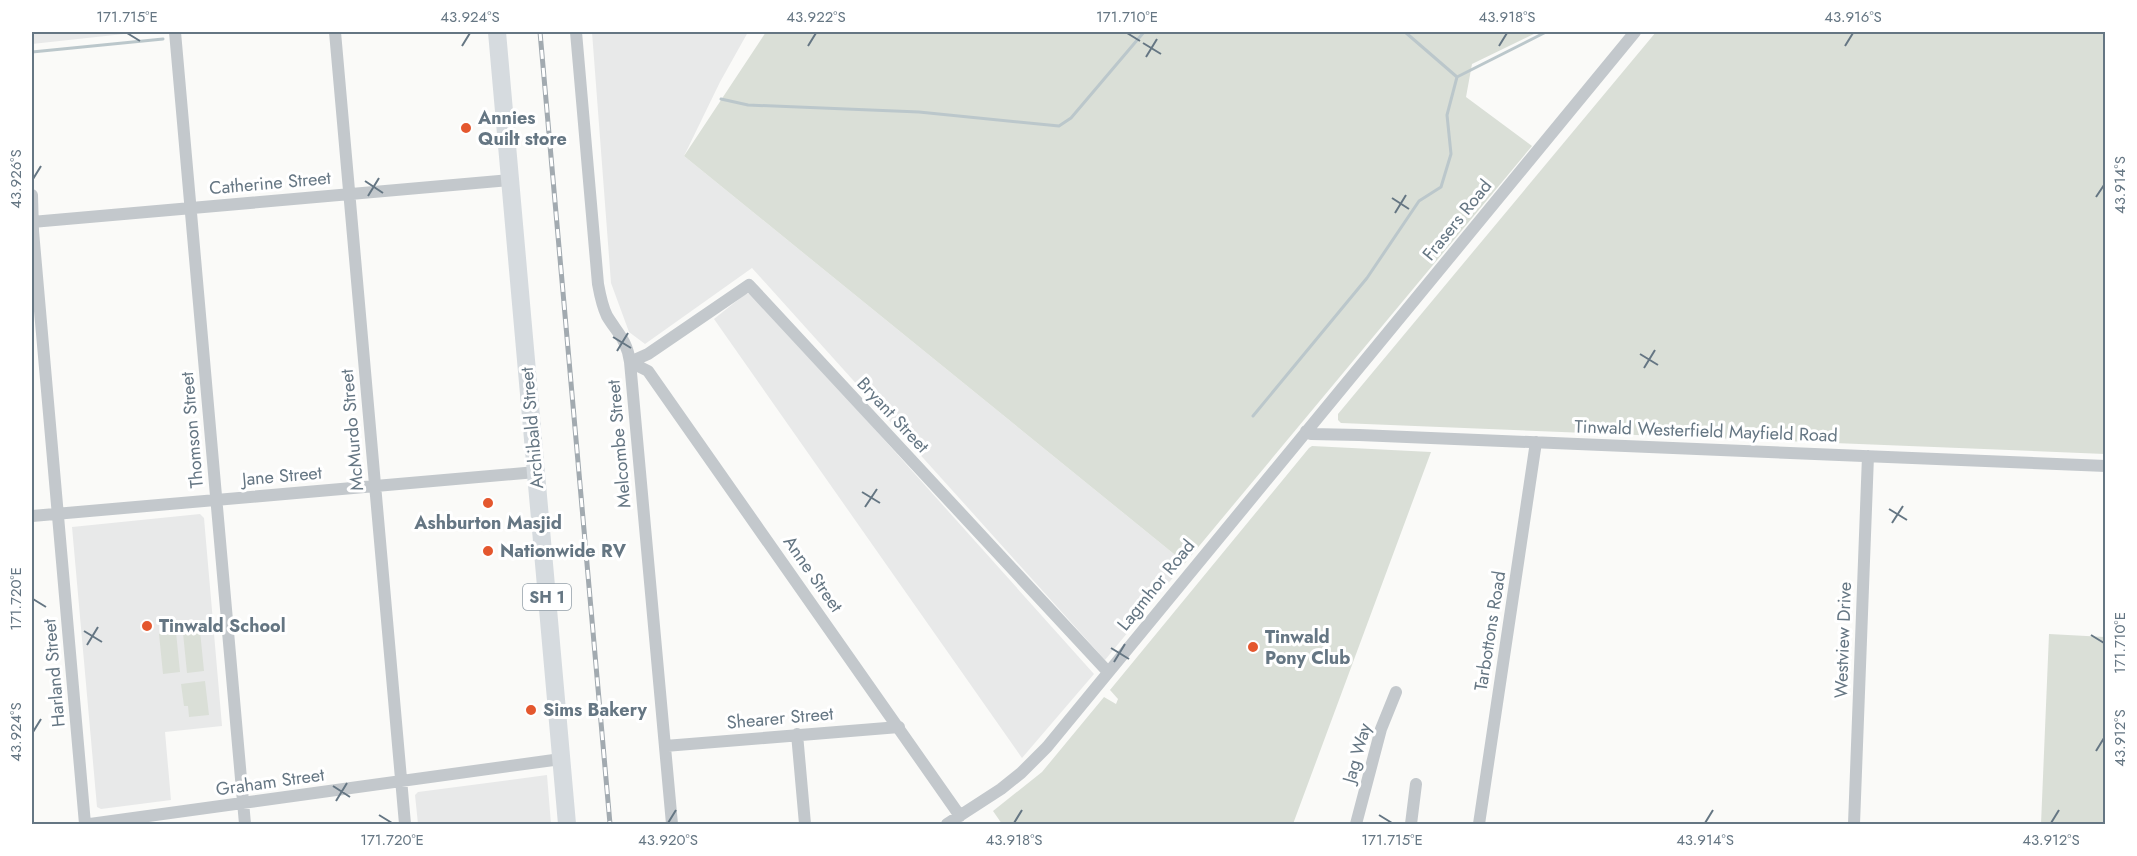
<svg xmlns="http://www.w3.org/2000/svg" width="2137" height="856" font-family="Jost,sans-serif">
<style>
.built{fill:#e8e9e9}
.green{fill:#dadfd7}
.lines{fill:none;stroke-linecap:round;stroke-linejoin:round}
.stream{stroke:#bbc7cb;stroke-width:3}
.minor{stroke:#c3c8cc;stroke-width:12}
.highway{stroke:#d6dbdf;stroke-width:18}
.rail-casing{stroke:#a2aab0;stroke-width:5}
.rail{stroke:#fff;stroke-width:3;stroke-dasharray:9;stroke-linecap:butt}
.ticks{fill:none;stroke:#657683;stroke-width:2}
.poi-dot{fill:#e4572e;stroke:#fff;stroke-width:2}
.labels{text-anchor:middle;stroke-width:6;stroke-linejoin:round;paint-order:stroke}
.shield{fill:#fff;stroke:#939fa8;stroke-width:1.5}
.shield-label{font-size:16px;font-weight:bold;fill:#657683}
.poi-label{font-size:18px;font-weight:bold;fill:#657683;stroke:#fff;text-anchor:start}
.street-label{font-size:18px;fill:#657683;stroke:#fff}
.neatline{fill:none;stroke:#657683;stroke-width:2}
.ticks-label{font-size:15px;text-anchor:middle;fill:#657683}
</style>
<rect width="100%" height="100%" fill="#fafaf8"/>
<path class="built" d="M32,32H142L32,44Z
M592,32H748L720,82L684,156L1185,563L1105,660L752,268L645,344L629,332L611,283Z
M752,292L1094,674L1022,758L714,319L744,295Z
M200,514L204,518L222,726L165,732L171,800L101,809L97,807L72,527Z
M547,775L551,824H418L415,795L418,792Z"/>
<path class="green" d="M766,32H1538L1472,64L1466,97L1532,146L1185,563L684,156Z
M1656,32H2105V454L1341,423L1338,420V414Z
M1312,446L1431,452L1293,824H1002L993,811L1042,772L1104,697L1116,704L1118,699L1110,690L1309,448Z
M200,631L204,671L187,673L183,633Z
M176,632L180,672L163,674L159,634Z
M2049,634L2105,637V824H2041Z
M205,681L209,715L189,717L188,706H184L181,684Z"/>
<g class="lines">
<path class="stream" d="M1405,32L1457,77L1546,32
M32,52L163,39
M721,99L748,105L919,112L1059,126L1071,118L1144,32
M1253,416L1367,278L1419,201L1441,187L1451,154L1447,115L1457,77"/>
<path class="minor" d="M175,32L245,824
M335,32L405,824
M576,32L598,284C600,295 602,306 607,316C618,334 627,340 630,362L672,824
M32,195L33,231L85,824
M32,222L511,180
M630,362L648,354L749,285L1108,672
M630,362L648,371L960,816
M1306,431L1311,434L1359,435L2106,466
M32,516L536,472
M797,734L805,824
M665,746L899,727
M90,824L561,759
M947,824L1001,789L1021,773L1047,747L1635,32
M1356,824L1381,729L1396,692
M1411,824L1416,784
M1479,824L1536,442
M1854,824L1868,456"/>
<path class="highway" d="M497,32L567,824"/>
<g class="rail-casing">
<path id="rail" d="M540,32L610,824"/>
</g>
<use href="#rail" class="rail"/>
</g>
<path class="ticks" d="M127,33L140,41M1127,33L1140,41M1143,43L1161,54M462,46L470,33M808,46L816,33M1499,46L1507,33M1845,46L1853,33M1146,57L1157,39M33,179L41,166M365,181L383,193M368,196L379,178M2096,197L2104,185M1392,198L1409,209M1395,213L1406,195M613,337L631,348M617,351L628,333M1640,354L1658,365M1644,368L1655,350M862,492L880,503M865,507L877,489M1889,509L1907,520M1892,523L1903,506M33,599L46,607M84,631L102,642M2091,635L2104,643M87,645L98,627M1111,648L1129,659M1114,662L1125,644M33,732L41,719M2096,751L2104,738M333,786L350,797M336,801L347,783M379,815L392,823M1379,815L1392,823M668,823L676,810M1014,823L1022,810M1705,823L1713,810M2051,823L2059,810"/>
<g class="poi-dot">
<circle cx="466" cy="128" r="6"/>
<circle cx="488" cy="503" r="6"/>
<circle cx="488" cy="551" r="6"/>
<circle cx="147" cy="626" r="6"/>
<circle cx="1253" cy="647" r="6"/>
<circle cx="531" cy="710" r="6"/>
</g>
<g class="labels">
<rect class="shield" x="523" y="584" width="48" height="26" rx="4.5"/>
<g class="shield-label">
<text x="547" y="603">SH 1</text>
</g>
<g class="poi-label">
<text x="478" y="124">Annies<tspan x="478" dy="21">Quilt store</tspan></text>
<text x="488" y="529" text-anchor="middle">Ashburton Masjid</text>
<text x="500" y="557">Nationwide RV</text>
<text x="159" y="632">Tinwald School</text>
<text x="1265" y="643">Tinwald<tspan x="1265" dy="21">Pony Club</tspan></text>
<text x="543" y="716">Sims Bakery</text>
</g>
<g class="street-label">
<text transform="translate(270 183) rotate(-5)" y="6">Catherine Street</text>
<text transform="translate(1457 220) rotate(-51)" y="6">Frasers Road</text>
<text transform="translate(893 415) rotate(47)" y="6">Bryant Street</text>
<text transform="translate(532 428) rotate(-95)" y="6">Archibald Street</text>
<text transform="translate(192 430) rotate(-95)" y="6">Thomson Street</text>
<text transform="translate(352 430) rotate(-95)" y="6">McMurdo Street</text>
<text transform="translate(1706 431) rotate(2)" y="6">Tinwald Westerfield Mayfield Road</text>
<text transform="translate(619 444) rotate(-95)" y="6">Melcombe Street</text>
<text transform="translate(282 476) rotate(-5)" y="6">Jane Street</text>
<text transform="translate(813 574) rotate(55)" y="6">Anne Street</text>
<text transform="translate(1156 585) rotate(-51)" y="6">Lagmhor Road</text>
<text transform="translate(1490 631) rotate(-81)" y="6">Tarbottons Road</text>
<text transform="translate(1843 640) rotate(-88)" y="6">Westview Drive</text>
<text transform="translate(54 673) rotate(-95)" y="6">Harland Street</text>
<text transform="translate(780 718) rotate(-5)" y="6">Shearer Street</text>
<text transform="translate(1357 753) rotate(-74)" y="6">Jag Way</text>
<text transform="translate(270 782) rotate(-8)" y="6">Graham Street</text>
</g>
</g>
<rect width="2137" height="856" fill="none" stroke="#ffffff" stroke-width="66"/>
<rect x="33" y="33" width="2071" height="790" class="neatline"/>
<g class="ticks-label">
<text x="127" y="22">171.715°E</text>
<text x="470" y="22">43.924°S</text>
<text x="816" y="22">43.922°S</text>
<text x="1127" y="22">171.710°E</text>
<text x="1507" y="22">43.918°S</text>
<text x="1853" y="22">43.916°S</text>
<text transform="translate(16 179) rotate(-90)" y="5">43.926°S</text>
<text transform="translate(2120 185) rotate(-90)" y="5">43.914°S</text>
<text transform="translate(16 599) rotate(-90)" y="5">171.720°E</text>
<text transform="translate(2120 643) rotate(-90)" y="5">171.710°E</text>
<text transform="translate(16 732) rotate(-90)" y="5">43.924°S</text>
<text transform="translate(2120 738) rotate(-90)" y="5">43.912°S</text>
<text x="392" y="845">171.720°E</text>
<text x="668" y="845">43.920°S</text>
<text x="1014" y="845">43.918°S</text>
<text x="1392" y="845">171.715°E</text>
<text x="1705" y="845">43.914°S</text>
<text x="2051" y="845">43.912°S</text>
</g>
</svg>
